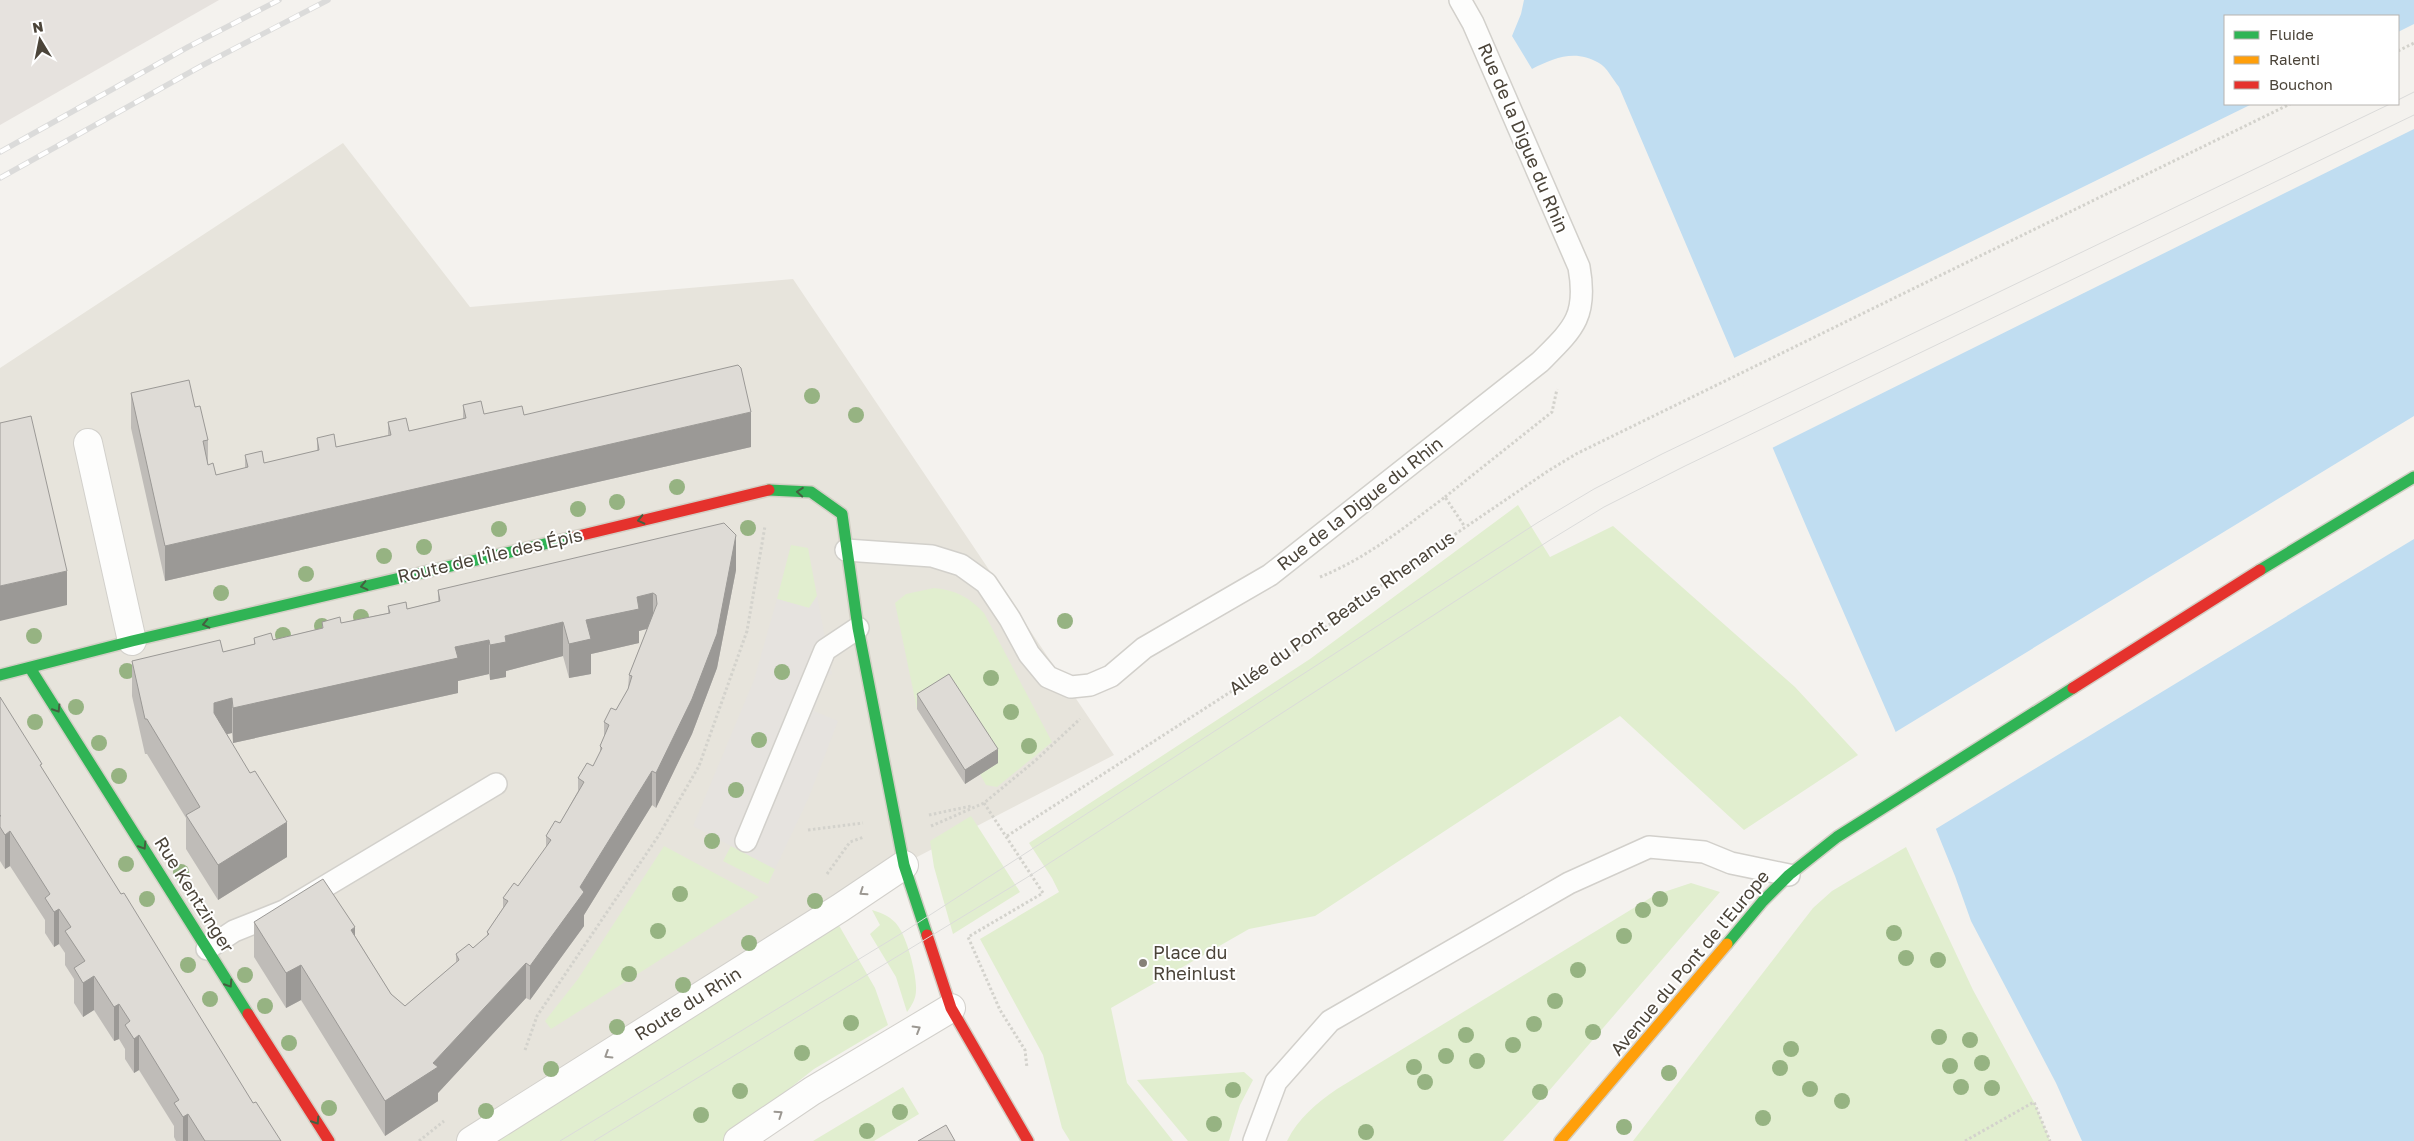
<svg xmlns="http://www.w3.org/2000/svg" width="2414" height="1141" font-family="'Golos Text',sans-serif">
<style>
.residential{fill:#e7e4dc}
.industrial{fill:#e6e2de}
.green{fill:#e1eecf}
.parking{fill:#e6e3df}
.water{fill:#c0ddf1;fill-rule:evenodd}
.pier{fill:#f4f2ee}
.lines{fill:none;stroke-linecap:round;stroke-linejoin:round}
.lane-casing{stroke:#d2d0cb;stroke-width:24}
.street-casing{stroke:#d2d0cb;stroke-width:30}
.fast-casing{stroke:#d3cfc5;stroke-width:14}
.slow-casing{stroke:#d3cfc5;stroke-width:14}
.jam-casing{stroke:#d3cfc5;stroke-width:14}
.path{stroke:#d3d2cc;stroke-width:3;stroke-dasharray:2.5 2.5;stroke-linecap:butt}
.lane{stroke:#fdfdfc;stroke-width:21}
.street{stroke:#fdfdfc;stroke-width:28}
.fast{stroke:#30b455;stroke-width:11}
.slow{stroke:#ff9f0a;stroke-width:11}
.jam{stroke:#e5322d;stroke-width:11}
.tram{stroke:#dbdbda;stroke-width:1}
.rail-casing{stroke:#dbdbda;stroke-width:5.5}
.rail{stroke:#fff;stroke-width:4;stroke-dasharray:11;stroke-linecap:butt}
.tree{fill:#96b382}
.wall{fill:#bfbcb8}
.shaded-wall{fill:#9b9996}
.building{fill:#dedbd6;stroke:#9b9996}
.oneway{stroke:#446040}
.oneway2{stroke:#9b9791}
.poi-dot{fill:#868178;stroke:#fff;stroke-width:2}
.labels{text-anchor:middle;stroke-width:4;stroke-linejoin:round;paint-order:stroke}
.street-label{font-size:18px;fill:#4b4439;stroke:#fff}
.poi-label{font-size:18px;fill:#4b4439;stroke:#fff;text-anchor:start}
</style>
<rect width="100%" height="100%" fill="#f4f2ee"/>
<path class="residential" d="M343,143L470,307L793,279L1114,755L828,903L477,1141H0V368Z"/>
<path class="industrial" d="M0,0H219L0,125Z"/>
<path class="green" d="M1518,505L1550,557L1613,526L1795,687L1858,755L1744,830L1620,716L1315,916L1249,929L1111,1008L1127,1083L1173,1141H1070L1062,1128L1043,1055L980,939L1059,892L1052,878L1029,843L1310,659Z
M791,545L808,548L817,596L809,608L777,599Z
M934,588C955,590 969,597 984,613L1052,742L997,787L986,785L980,774L917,709L895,603L906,594Z
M971,816L1020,892L953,934L934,867L930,841Z
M664,846L759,897L551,1029L545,1021L578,979Z
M731,846L775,869L768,884L723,861Z
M1906,847L1973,990L2034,1102L2050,1141H1633L1813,908L1832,891Z
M1691,883L1720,892L1548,1092L1503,1141H1287C1298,1118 1317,1103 1337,1089L1655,895Z
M872,910C882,913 892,917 898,926C907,938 917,975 916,990C916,999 912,1005 907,1012L896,977L870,934L880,925Z
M837,922L875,988L888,1025L814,1069L723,1141H493Z
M1244,1072L1253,1080L1240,1105L1229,1141H1188L1137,1080Z
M903,1087L919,1114L874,1141H813Z"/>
<path class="parking" d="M817,596L832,674L825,676L814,711L838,721L809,797L775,869L693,826L754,680L777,599L809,608Z"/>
<path class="water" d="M1524,0H2414V1141H2082L2056,1083L1971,921L1955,876L1907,758L1806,526L1619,87C1613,80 1607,67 1599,63C1575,49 1554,58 1532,69L1512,36L1521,14ZM2225,16H2398V104H2225Z"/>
<path class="pier" d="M2414,24V129L1770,449L1732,359L2252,104H2398V32Z
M2414,416V539L1934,830L1894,733Z"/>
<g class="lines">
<g class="lane-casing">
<path id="lane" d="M846,550L932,556L961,565L986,583L1010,619L1029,654L1048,677L1071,687L1090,685L1111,676L1144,648L1270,575L1540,362C1573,329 1588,317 1579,267L1473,23L1460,0
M746,841L825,650L858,628
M207,949L234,931L284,911L496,784
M1254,1141L1276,1082L1330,1021L1569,883L1649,847L1704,852L1731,863L1789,875"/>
</g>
<g class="street-casing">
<path id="street" d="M88,443L132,641
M471,1141L840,908L904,865
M738,1141L812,1091L951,1008"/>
</g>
<g class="fast-casing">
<path id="fast" d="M769,490L811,492L842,514L858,628L904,865L927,935
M2260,570L2414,477
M30,668L248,1014
M0,675L132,641L574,537
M1727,944L1763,901L1789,875L1837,837L2073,688"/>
</g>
<g class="slow-casing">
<path id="slow" d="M1560,1141L1727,944"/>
</g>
<g class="jam-casing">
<path id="jam" d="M574,537L769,490
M2073,688L2260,570
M927,935L951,1008L1028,1141
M248,1014L329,1141"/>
</g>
<path class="path" d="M2398,51L2414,43
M1445,497L1552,412L1557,389
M1320,577C1367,558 1405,527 1445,497L1465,527
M984,803L1043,893L968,937L1000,1010L1025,1050L1027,1068
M929,815L971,806
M931,826L984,803L1036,760L1080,719
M808,830L863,823
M1007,836L1294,651L1398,573L1548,471L1576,454L2290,104
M827,874L850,842L864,837
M525,1050L537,1016L659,835L699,766L747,631L765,526
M419,1141L444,1121
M1965,1141L2034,1102L2050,1141"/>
<use href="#lane" class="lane"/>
<use href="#street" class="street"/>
<use href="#fast" class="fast"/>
<use href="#slow" class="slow"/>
<use href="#jam" class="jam"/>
<path class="tram" d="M2398,100L2414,92
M560,1141L902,933L1537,523L1594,489L1662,454L2390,104
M594,1141L1031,875L1550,540L1604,507L1685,466L2414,115"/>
<g class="rail-casing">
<path id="rail" d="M0,152L188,47L279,0
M0,178L203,65L328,0"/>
</g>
<use href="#rail" class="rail"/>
</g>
<g class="tree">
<circle cx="812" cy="396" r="8"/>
<circle cx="856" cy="415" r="8"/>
<circle cx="677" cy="487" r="8"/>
<circle cx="617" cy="502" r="8"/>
<circle cx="578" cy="509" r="8"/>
<circle cx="748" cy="528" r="8"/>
<circle cx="499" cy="529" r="8"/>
<circle cx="424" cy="547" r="8"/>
<circle cx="384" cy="556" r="8"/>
<circle cx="306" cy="574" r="8"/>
<circle cx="221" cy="593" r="8"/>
<circle cx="361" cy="617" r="8"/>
<circle cx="1065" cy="621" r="8"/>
<circle cx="322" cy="626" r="8"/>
<circle cx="283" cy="635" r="8"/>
<circle cx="34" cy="636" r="8"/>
<circle cx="127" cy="671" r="8"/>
<circle cx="782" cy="672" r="8"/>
<circle cx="991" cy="678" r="8"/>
<circle cx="76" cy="707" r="8"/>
<circle cx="1011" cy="712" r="8"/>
<circle cx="35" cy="722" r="8"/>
<circle cx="759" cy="740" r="8"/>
<circle cx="99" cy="743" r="8"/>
<circle cx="1029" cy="746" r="8"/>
<circle cx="119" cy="776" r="8"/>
<circle cx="736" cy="790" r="8"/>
<circle cx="712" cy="841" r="8"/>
<circle cx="126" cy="864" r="8"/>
<circle cx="181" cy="872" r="8"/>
<circle cx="680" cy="894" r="8"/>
<circle cx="147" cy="899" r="8"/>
<circle cx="1660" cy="899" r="8"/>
<circle cx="815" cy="901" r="8"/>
<circle cx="1643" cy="910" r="8"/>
<circle cx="658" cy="931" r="8"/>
<circle cx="1894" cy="933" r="8"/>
<circle cx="1624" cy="936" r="8"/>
<circle cx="749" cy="943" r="8"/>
<circle cx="1906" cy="958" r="8"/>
<circle cx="1938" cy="960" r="8"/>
<circle cx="188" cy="965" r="8"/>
<circle cx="1578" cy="970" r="8"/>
<circle cx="629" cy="974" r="8"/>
<circle cx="245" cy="975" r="8"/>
<circle cx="683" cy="985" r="8"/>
<circle cx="210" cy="999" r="8"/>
<circle cx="1555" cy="1001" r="8"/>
<circle cx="265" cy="1006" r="8"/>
<circle cx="851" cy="1023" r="8"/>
<circle cx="1534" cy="1024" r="8"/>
<circle cx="617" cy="1027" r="8"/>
<circle cx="1593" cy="1032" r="8"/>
<circle cx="1466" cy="1035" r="8"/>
<circle cx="1939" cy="1037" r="8"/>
<circle cx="1970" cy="1040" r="8"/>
<circle cx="289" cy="1043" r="8"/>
<circle cx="1513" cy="1045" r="8"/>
<circle cx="1791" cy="1049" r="8"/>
<circle cx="802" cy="1053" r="8"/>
<circle cx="1446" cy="1056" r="8"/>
<circle cx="1477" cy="1061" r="8"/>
<circle cx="1982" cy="1063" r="8"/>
<circle cx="1950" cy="1066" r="8"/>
<circle cx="1414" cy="1067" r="8"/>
<circle cx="1780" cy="1068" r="8"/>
<circle cx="551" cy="1069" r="8"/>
<circle cx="1669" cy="1073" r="8"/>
<circle cx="1425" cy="1082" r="8"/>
<circle cx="1961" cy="1087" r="8"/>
<circle cx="1992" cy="1088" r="8"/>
<circle cx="1810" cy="1089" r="8"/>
<circle cx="1233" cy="1090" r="8"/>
<circle cx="740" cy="1091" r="8"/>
<circle cx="1540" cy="1092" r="8"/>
<circle cx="1842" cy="1101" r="8"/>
<circle cx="329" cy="1108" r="8"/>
<circle cx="486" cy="1111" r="8"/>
<circle cx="900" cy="1112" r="8"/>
<circle cx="701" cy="1115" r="8"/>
<circle cx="1763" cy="1118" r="8"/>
<circle cx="1214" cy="1124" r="8"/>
<circle cx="1624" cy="1127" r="8"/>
<circle cx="867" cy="1131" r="8"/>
<circle cx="1366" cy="1132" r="8"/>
</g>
<path class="wall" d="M131,393L195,407L208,440V465L216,475L245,468V455L264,463L317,451V438L336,447L388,435V422L409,431L463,419V405L484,414L524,415L751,447L165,581L131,428Z
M736,570L717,668L692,734L656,808L652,805L584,915V926L530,1000L526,998L438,1093V1101L385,1136L301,1000L286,1008L254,957V922L355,936L391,994L405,1006L456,963V954L473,948L487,936V932L503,908V898L518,886L546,848V836L560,823L578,791V778L593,766L600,753V746L604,737V722L616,710L628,689L629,675L647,629L639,631V643L591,654V674L569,678L563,656L506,671V677L490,680L489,674L458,681V693L233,743L232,733L227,734L287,857L218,900L186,849V818L147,754H145L132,696V661L223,652L254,644V638L273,640L322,628V622L341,623L388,613V606L407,609L438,601V590Z
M917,694L998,763L965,784L917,709Z
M0,697L42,769L253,1103L281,1141H176L174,1137V1126L139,1070L134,1073L125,1059V1049L119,1039L114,1041L94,1010L83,1017L74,1003V979L65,965V953L59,944L54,947L45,933V920L10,866L5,869L0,861Z"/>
<path class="shaded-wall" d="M751,412V447L165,581V546Z
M736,535V570L717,668L692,734L656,808V773Z
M67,571V605L0,621V586Z
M653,593V627L639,631V643L591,654V674L569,678V644L586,620L637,597Z
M563,622V656L506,671V677L490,680V645L505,636Z
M489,640V674L458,681V693L233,743V708L455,647Z
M232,698V733L214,737V703Z
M998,749V763L965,784V770Z
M652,771V805L584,915V926L530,1000V966L580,887Z
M287,822V857L218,900V865Z
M10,831V866L5,869V835Z
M59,909V944L54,947V912Z
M355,927V962L351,930Z
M526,963V998L438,1093V1101L385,1136V1101L433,1063Z
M301,965V1000L286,1008V973Z
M94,976V1010L83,1017V983Z
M119,1004V1039L114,1041V1007Z
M139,1035V1070L134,1073V1039Z
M188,1114V1141H183V1117Z"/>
<path class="building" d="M738,365L741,368L751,412L165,546L131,393L189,380L195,407L200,406L208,440L203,441L208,465L213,463L216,475L248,467L245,455L262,451L264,463L319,450L317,438L334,434L336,447L391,435L388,422L406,418L409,431L466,418L463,405L481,401L484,414L522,406L524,415Z
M31,416L67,571L0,586V423Z
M724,523L736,535L717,634L692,699L656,773L652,771L580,887L584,892L530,966L526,963L433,1063L438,1067L385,1101L301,965L286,973L254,922L323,879L355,927L351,930L391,994L405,1006L459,960L456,954L469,944L473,948L489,934L487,932L508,901L503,898L514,883L518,886L551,840L546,836L555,821L560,823L584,782L578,778L587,763L593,766L602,748L600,746L609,725L604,722L611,708L616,710L628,689L632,676L629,675L657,604L656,595L653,593L637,597L639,609L586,620L591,639L569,644L563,622L505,636L506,642L490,645L489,640L455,647L458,658L233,708L232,698L214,703V713L250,773L255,771L287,822L218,865L186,815L200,807L147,719H145L132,661L220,640L223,652L255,644L254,638L271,633L273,640L323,628L322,622L340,617L341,623L390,613L388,606L406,602L407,609L440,601L438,590Z
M949,674L998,749L965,770L917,694Z
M0,697L42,764L40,765L121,894L124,893L253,1103L256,1102L281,1141H205L188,1114L183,1117L174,1103L179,1100L139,1035L134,1039L125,1025L130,1021L119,1004L114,1007L94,976L83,983L74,968L85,961L65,931L71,927L59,909L54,912L45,898L50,894L10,831L5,835L0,827V816H1L0,815Z
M946,1125L955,1141H918Z"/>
<defs><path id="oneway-chevron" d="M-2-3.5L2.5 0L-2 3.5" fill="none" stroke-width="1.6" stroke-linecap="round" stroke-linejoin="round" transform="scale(1.25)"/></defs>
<g class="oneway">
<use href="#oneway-chevron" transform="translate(800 492) rotate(-176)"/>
<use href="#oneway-chevron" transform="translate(641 520) rotate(167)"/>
<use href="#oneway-chevron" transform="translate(364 586) rotate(167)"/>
<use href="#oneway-chevron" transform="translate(206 624) rotate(167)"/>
<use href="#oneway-chevron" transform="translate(57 709) rotate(58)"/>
<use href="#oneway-chevron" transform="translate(143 846) rotate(58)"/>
<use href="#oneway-chevron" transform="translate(229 984) rotate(57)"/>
<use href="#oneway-chevron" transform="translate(316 1121) rotate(57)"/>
</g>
<g class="oneway2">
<use href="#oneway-chevron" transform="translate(863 892) rotate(146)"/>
<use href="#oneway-chevron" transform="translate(917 1029) rotate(-31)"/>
<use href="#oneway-chevron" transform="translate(608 1055) rotate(148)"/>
<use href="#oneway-chevron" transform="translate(779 1114) rotate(-34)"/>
</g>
<circle class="poi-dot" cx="1143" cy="963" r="5"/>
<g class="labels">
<g class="street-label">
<text transform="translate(1523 138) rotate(67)" y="6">Rue de la Digue du Rhin</text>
<text transform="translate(1360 504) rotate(-38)" y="6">Rue de la Digue du Rhin</text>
<text transform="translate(490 556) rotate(-13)" y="6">Route de l'Île des Épis</text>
<text transform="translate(1342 613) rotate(-35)" y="6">Allée du Pont Beatus Rhenanus</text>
<text transform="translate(194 895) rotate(58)" y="6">Rue Kentzinger</text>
<text transform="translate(1690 963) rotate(-50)" y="6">Avenue du Pont de l'Europe</text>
<text transform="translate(688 1004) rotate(-32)" y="6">Route du Rhin</text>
</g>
<g class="poi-label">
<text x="1153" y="959">Place du<tspan x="1153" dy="21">Rheinlust</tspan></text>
</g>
</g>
<rect x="2224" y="15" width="175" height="90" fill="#ffffff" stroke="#b7b4b0"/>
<rect x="2234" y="31" width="25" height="8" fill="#30b455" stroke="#b7b4b0"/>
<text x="2269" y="40" font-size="15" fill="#4b4439">Fluide</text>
<rect x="2234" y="56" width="25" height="8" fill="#ff9f0a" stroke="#b7b4b0"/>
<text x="2269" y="65" font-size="15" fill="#4b4439">Ralenti</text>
<rect x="2234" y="81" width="25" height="8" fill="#e5322d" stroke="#b7b4b0"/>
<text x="2269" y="90" font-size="15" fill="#4b4439">Bouchon</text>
<g transform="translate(40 40) rotate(350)" stroke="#ffffff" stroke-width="4" paint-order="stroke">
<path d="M0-4L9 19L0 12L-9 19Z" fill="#4b4439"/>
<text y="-8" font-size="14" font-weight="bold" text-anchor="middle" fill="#4b4439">N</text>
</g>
</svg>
